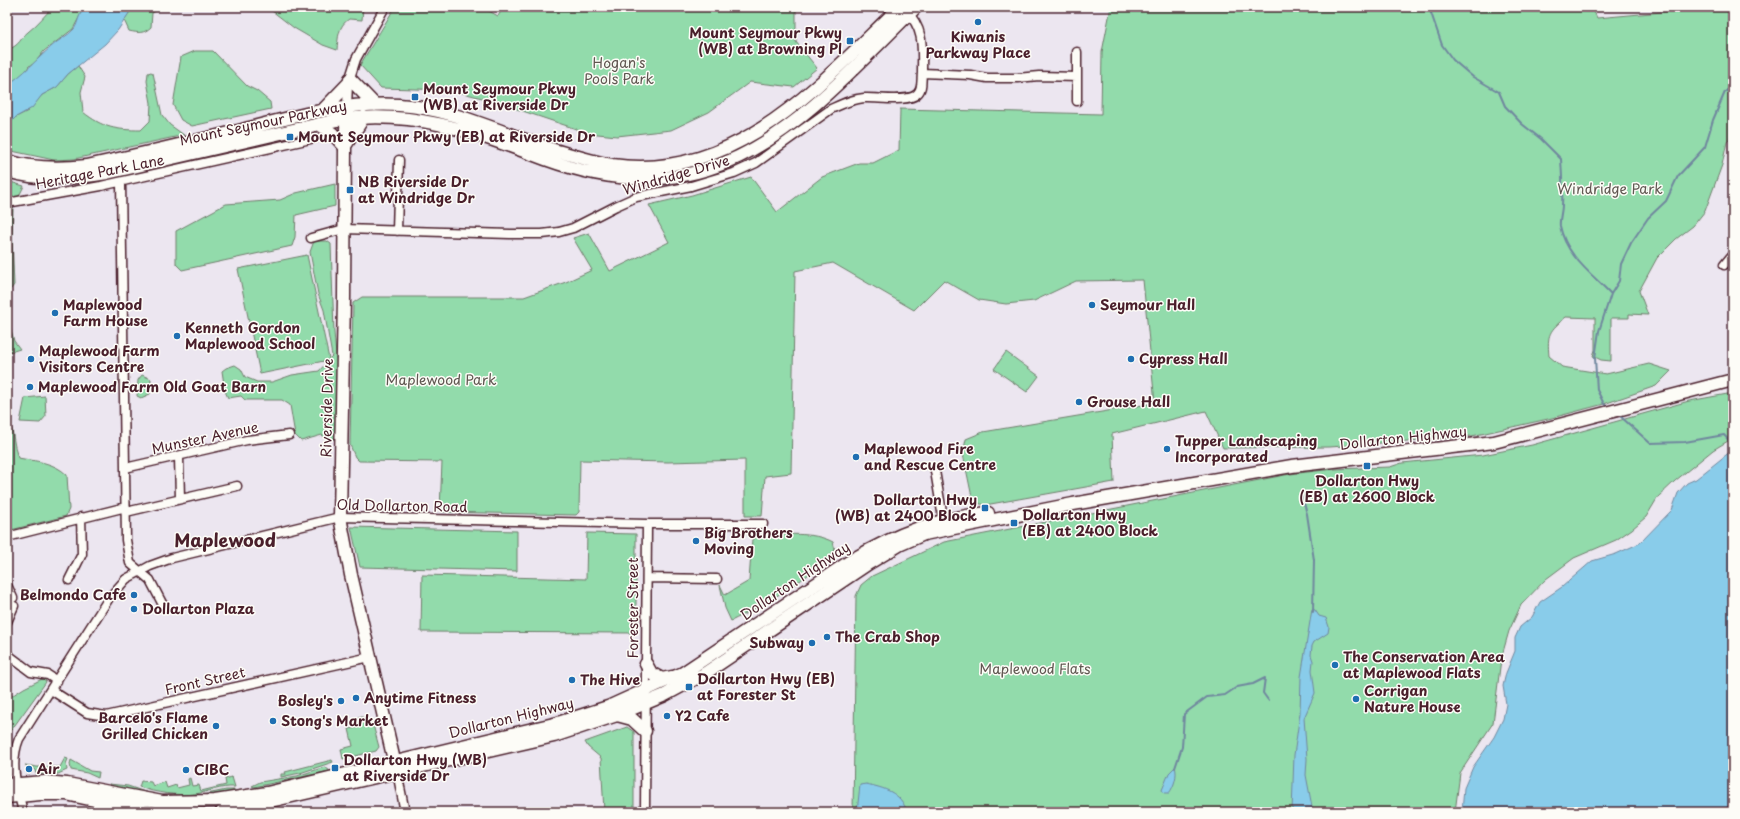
<svg xmlns="http://www.w3.org/2000/svg" width="1740" height="819" font-family="'Playpen Sans',sans-serif">
<style>
.green{fill:#92dbab;stroke:#6e7d6b}
.water{fill:#89ccea;stroke:#70879e}
.lines{fill:none;stroke-linecap:round;stroke-linejoin:round}
.stream{stroke:#70879e;stroke-width:2}
.street-casing{stroke:#4a1f2b;stroke-width:11}
.secondary-casing{stroke:#4a1f2b;stroke-width:15}
.street{stroke:#fdfcf7;stroke-width:8}
.secondary{stroke:#fdfcf7;stroke-width:12}
.poi-dot{fill:#1f6fb2;stroke:#fdfcf7;stroke-width:1.5}
.labels{text-anchor:middle;stroke-width:3;stroke-linejoin:round;paint-order:stroke}
.poi-label{font-size:14px;font-weight:bold;fill:#4a1f2b;stroke:#fdfcf7;text-anchor:start}
.park-label{font-size:14px;fill:#605751;stroke:#fdfcf7}
.street-label{font-size:14px;fill:#4a1f2b;stroke:#fdfcf7}
.district-label{font-size:18px;font-weight:bold;fill:#4a1f2b;stroke:#fdfcf7}
</style>
<rect width="100%" height="100%" fill="#ece6f0"/>
<filter id="ink" filterUnits="userSpaceOnUse"><feTurbulence type="fractalNoise" baseFrequency=".025" numOctaves="2"/><feDisplacementMap in="SourceGraphic" scale="8" xChannelSelector="R" yChannelSelector="G"/><feConvolveMatrix kernelMatrix="1 2 1 2 8 2 1 2 1" color-interpolation-filters="sRGB"/></filter>
<g filter="url(#ink)">
<path class="green" d="M53,7H86L83,10L73,29L44,51L34,64L29,66L24,74L7,85V50C21,45 20,38 28,32C37,25 45,15 53,7Z
M133,7H163L152,13L151,27C144,34 138,33 129,31L124,20Z
M267,7H363L362,20L349,19C338,26 338,38 337,50L323,45L294,28Z
M395,7H482L498,16L504,7H796V42L817,68L794,87L750,82L709,112L671,130L617,136L588,133L490,100L451,90L381,88L360,65Z
M1111,7H1592L1597,18L1716,7H1733V132L1727,142L1722,165L1705,211L1693,226L1676,239L1657,258L1639,291L1648,315L1629,314V318H1611V361L1601,360L1593,356L1595,350V318L1566,317C1549,331 1547,334 1549,356L1562,367L1606,374L1649,364L1671,371L1656,386L1604,404L1548,419L1472,436L1330,447L1223,448L1206,411L1112,434L1114,482L985,505L973,502L963,454L966,439L983,432L1155,403L1143,280L1076,281L1034,301L1006,304L979,300L944,280L914,310L833,263L795,271L791,473L765,476L762,516H745V460L668,462L580,460L579,512L576,515L442,512L440,510L442,462L359,461L355,457L350,445L353,303L362,297H524L566,282L592,270L573,238L589,233L610,271L669,242L649,205L692,195L751,177L777,212L822,177L859,163H873L899,150L900,109L1101,114L1102,52Z
M195,51H213L247,86L257,91L270,102L271,109L192,126L181,120L173,105L181,57Z
M78,66L85,77L81,92L83,112C103,128 116,130 141,130L150,121L151,103L147,81L148,73L151,72L153,73L162,115L170,125L184,135L74,159L54,160L7,150L8,125L16,117L28,111L42,95L57,87L68,74Z
M7,181L24,186L13,208L12,238L14,285L7,294Z
M335,184V206L296,215L295,237L292,246L182,270L176,264V231L226,204L280,200L296,193Z
M314,241H327L331,244L334,332L338,378L336,439L327,440L322,435L301,441L295,435L290,405L282,400H245L241,396L228,398L225,391L222,371L226,368L235,365L241,369L245,377L257,382H272L292,375L319,371L329,360L260,374L238,269L307,255L329,359L332,356L324,310L318,294L310,252Z
M7,325L10,326L14,341L20,349L7,353Z
M1006,352L1039,376L1027,392L994,369Z
M142,375L151,379L150,394L141,398L137,396L138,380Z
M1733,393V438L1713,450L1675,481L1658,497L1646,517L1632,529L1616,540L1574,558L1546,579L1521,605L1509,631L1501,659L1493,723L1460,773L1455,812H853L856,596L861,585L872,576L944,542L1290,474L1334,469L1390,467L1402,463L1483,455L1532,445L1689,401Z
M45,396L46,416L40,423L20,422L25,398Z
M7,425L11,426C14,437 14,447 18,458C35,461 54,462 67,475L69,509L66,516L7,531Z
M351,527L517,531V571L360,567Z
M587,533L636,534V633L421,632L422,575L586,579Z
M762,535C785,535 812,531 833,542L835,550C816,575 760,607 731,621L725,608L720,585L725,595L749,581L752,539Z
M44,678L46,682L7,736V699L24,688Z
M362,717L372,721L379,747L376,751L343,759L341,749L353,746L349,729L360,727L358,718Z
M627,727L634,732V812H604L601,758L588,747L585,742Z
M65,758L68,759L66,764L67,770L58,774H36L35,770L25,765L37,767H60Z
M71,760L90,771L99,772L98,778L87,773L71,770L70,764Z
M332,760L333,762L300,773L281,777V774H286L285,772Z
M325,767L330,771L254,787L252,786L260,782L297,776Z
M232,777L235,787C221,786 208,792 195,794C177,796 156,793 139,787L141,781L151,782L153,786L165,782L167,788L176,785L177,788L189,785L188,779L190,778L192,786L199,785L201,791L226,785L225,779Z
M109,784L128,786L145,792L166,796L192,797L226,790H235L234,792C200,801 164,799 129,790C123,789 114,788 109,784Z"/>
<path class="water" d="M86,7H133L118,30L105,44L68,74L57,87L42,95L32,108L16,117L7,126V85C23,75 37,59 52,46C58,40 68,36 74,29C79,22 77,15 86,7Z
M1731,451H1733V812H1462L1464,788L1473,767L1494,737L1503,719L1506,704L1503,686L1506,673L1515,651V638L1520,627L1532,617L1540,602L1562,587L1592,561L1616,554L1640,543L1672,510L1678,493L1687,483L1696,479Z
M1312,609L1315,610L1319,616L1326,618L1329,627L1328,633L1314,642L1312,646L1311,655L1313,661L1312,670L1315,693L1304,718L1307,759L1306,775L1313,812H1292L1294,755L1300,713L1301,677Z
M1175,767C1178,774 1174,787 1169,793H1164L1162,790L1169,773Z
M866,784C884,788 901,792 907,812H857L860,785Z"/>
<g class="lines">
<path class="stream" d="M1429,7L1442,45L1453,60L1473,77L1499,92L1505,106L1522,124L1541,139L1561,159C1562,174 1563,190 1562,205C1562,212 1559,220 1560,226C1566,256 1592,274 1611,294
M1608,407L1604,404L1597,390L1595,358L1599,331L1611,294L1619,281L1621,264L1631,243L1648,218L1666,201L1678,176L1705,147L1713,120L1725,92L1733,85
M1620,416L1650,443L1685,442L1724,435L1733,445
M1301,492L1307,514L1314,560L1313,612
M1175,768L1182,747L1184,714L1207,697L1225,695L1237,687L1253,684L1265,678L1263,693L1268,700"/>
<g class="street-casing">
<path id="street" d="M906,11C925,29 922,49 922,73
M1077,101V52
M347,107L348,84L356,59L385,7
M121,182L126,540L130,563L150,580L163,605
M7,203L101,186L315,138
M397,231L399,160
M311,238L344,229L510,234H542L559,232L573,228L616,206L636,197L691,186L734,173L756,163L831,109C842,104 852,99 864,98C877,97 908,103 917,94C923,89 921,80 922,73L970,75L987,78H1017L1039,76L1077,77
M1724,265L1733,254
M179,457L180,499
M125,468L247,440L289,435
M935,471L944,524
M126,512L237,486
M7,537L126,507
M647,578L717,579
M69,580L82,554L81,517
M7,585L13,598
M7,622L14,606
M7,654L31,672L48,675L57,681
M51,690L87,713L106,716L370,657
M397,772L405,812
M23,812C17,787 9,764 19,739L109,598L126,579L150,566L172,558L340,517L647,524H763
M645,812L647,524"/>
</g>
<g class="secondary-casing">
<path id="secondary" d="M350,79L375,105
M324,109L348,84
M347,112L345,147L344,298L340,517L351,575L396,769
M319,124L333,134L345,147
M345,146L364,117
M7,161C33,169 60,169 87,166C139,155 191,142 242,130C296,116 343,102 399,105C459,109 506,136 561,152C578,157 595,162 612,165C736,183 820,83 900,7
M7,171C41,181 72,179 107,173L337,120C416,109 473,132 545,159C720,223 802,119 916,7
M646,664L651,673L662,679L672,677
M617,715L632,719L645,731
M7,785L45,782L67,784L162,802L215,801L267,793L558,723L608,707L683,673L852,560C898,533 935,519 988,513
M7,797L40,794H66L149,812
M222,812L554,736L617,715L665,695L704,674L869,563L899,545L924,534L1073,504L1292,466L1494,442L1733,380"/>
</g>
<use href="#street" class="street"/>
<use href="#secondary" class="secondary"/>
</g>
</g>
<g class="poi-dot">
<circle cx="978" cy="22" r="4"/>
<rect x="846" y="37" width="8" height="8" rx="2"/>
<rect x="411" y="93" width="8" height="8" rx="2"/>
<rect x="286" y="133" width="8" height="8" rx="2"/>
<rect x="346" y="186" width="8" height="8" rx="2"/>
<circle cx="1092" cy="305" r="4"/>
<circle cx="55" cy="313" r="4"/>
<circle cx="177" cy="336" r="4"/>
<circle cx="31" cy="359" r="4"/>
<circle cx="1131" cy="359" r="4"/>
<circle cx="30" cy="387" r="4"/>
<circle cx="1079" cy="402" r="4"/>
<circle cx="1167" cy="449" r="4"/>
<circle cx="856" cy="457" r="4"/>
<rect x="1363" y="462" width="8" height="8" rx="2"/>
<rect x="981" y="504" width="8" height="8" rx="2"/>
<rect x="1010" y="519" width="8" height="8" rx="2"/>
<circle cx="696" cy="541" r="4"/>
<circle cx="134" cy="595" r="4"/>
<circle cx="134" cy="609" r="4"/>
<circle cx="827" cy="637" r="4"/>
<circle cx="812" cy="643" r="4"/>
<circle cx="1335" cy="665" r="4"/>
<circle cx="572" cy="680" r="4"/>
<rect x="685" y="683" width="8" height="8" rx="2"/>
<circle cx="356" cy="698" r="4"/>
<circle cx="1356" cy="699" r="4"/>
<circle cx="341" cy="701" r="4"/>
<circle cx="667" cy="716" r="4"/>
<circle cx="273" cy="721" r="4"/>
<circle cx="216" cy="726" r="4"/>
<rect x="331" y="764" width="8" height="8" rx="2"/>
<circle cx="29" cy="769" r="4"/>
<circle cx="186" cy="770" r="4"/>
</g>
<g class="labels">
<g class="poi-label">
<text x="842" y="38" text-anchor="end">Mount Seymour Pkwy<tspan x="842" dy="16">(WB) at Browning Pl</tspan></text>
<text x="978" y="42" text-anchor="middle">Kiwanis<tspan x="978" dy="16">Parkway Place</tspan></text>
<text x="423" y="94">Mount Seymour Pkwy<tspan x="423" dy="16">(WB) at Riverside Dr</tspan></text>
<text x="298" y="142">Mount Seymour Pkwy (EB) at Riverside Dr</text>
<text x="358" y="187">NB Riverside Dr<tspan x="358" dy="16">at Windridge Dr</tspan></text>
<text x="63" y="310">Maplewood<tspan x="63" dy="16">Farm House</tspan></text>
<text x="1100" y="310">Seymour Hall</text>
<text x="185" y="333">Kenneth Gordon<tspan x="185" dy="16">Maplewood School</tspan></text>
<text x="39" y="356">Maplewood Farm<tspan x="39" dy="16">Visitors Centre</tspan></text>
<text x="1139" y="364">Cypress Hall</text>
<text x="38" y="392">Maplewood Farm Old Goat Barn</text>
<text x="1087" y="407">Grouse Hall</text>
<text x="1175" y="446">Tupper Landscaping<tspan x="1175" dy="16">Incorporated</tspan></text>
<text x="864" y="454">Maplewood Fire<tspan x="864" dy="16">and Rescue Centre</tspan></text>
<text x="1367" y="486" text-anchor="middle">Dollarton Hwy<tspan x="1367" dy="16">(EB) at 2600 Block</tspan></text>
<text x="977" y="505" text-anchor="end">Dollarton Hwy<tspan x="977" dy="16">(WB) at 2400 Block</tspan></text>
<text x="1022" y="520">Dollarton Hwy<tspan x="1022" dy="16">(EB) at 2400 Block</tspan></text>
<text x="704" y="538">Big Brothers<tspan x="704" dy="16">Moving</tspan></text>
<text x="126" y="600" text-anchor="end">Belmondo Cafe</text>
<text x="142" y="614">Dollarton Plaza</text>
<text x="835" y="642">The Crab Shop</text>
<text x="804" y="648" text-anchor="end">Subway</text>
<text x="1343" y="662">The Conservation Area<tspan x="1343" dy="16">at Maplewood Flats</tspan></text>
<text x="697" y="684">Dollarton Hwy (EB)<tspan x="697" dy="16">at Forester St</tspan></text>
<text x="580" y="685">The Hive</text>
<text x="1364" y="696">Corrigan<tspan x="1364" dy="16">Nature House</tspan></text>
<text x="364" y="703">Anytime Fitness</text>
<text x="333" y="706" text-anchor="end">Bosley's</text>
<text x="675" y="721">Y2 Cafe</text>
<text x="208" y="723" text-anchor="end">Barcelo's Flame<tspan x="208" dy="16">Grilled Chicken</tspan></text>
<text x="281" y="726">Stong's Market</text>
<text x="343" y="765">Dollarton Hwy (WB)<tspan x="343" dy="16">at Riverside Dr</tspan></text>
<text x="37" y="774">Air</text>
<text x="194" y="775">CIBC</text>
</g>
<g class="park-label">
<text x="619" y="68">Hogan's<tspan x="619" dy="16">Pools Park</tspan></text>
<text x="1610" y="194">Windridge Park</text>
<text x="441" y="385">Maplewood Park</text>
<text x="1035" y="674">Maplewood Flats</text>
</g>
<g class="street-label">
<text transform="translate(263 123) rotate(-12)" y="5">Mount Seymour Parkway</text>
<text transform="translate(100 172) rotate(-11)" y="5">Heritage Park Lane</text>
<text transform="translate(676 175) rotate(-16)" y="5">Windridge Drive</text>
<text transform="translate(327 408) rotate(-89)" y="5">Riverside Drive</text>
<text transform="translate(205 438) rotate(-12)" y="5">Munster Avenue</text>
<text transform="translate(1403 438) rotate(-6)" y="5">Dollarton Highway</text>
<text transform="translate(402 506) rotate(1)" y="5">Old Dollarton Road</text>
<text transform="translate(795 581) rotate(-34)" y="5">Dollarton Highway</text>
<text transform="translate(633 608) rotate(-90)" y="5">Forester Street</text>
<text transform="translate(205 681) rotate(-13)" y="5">Front Street</text>
<text transform="translate(511 718) rotate(-14)" y="5">Dollarton Highway</text>
</g>
<g class="district-label">
<text x="225" y="547">Maplewood</text>
</g>
</g>
<rect width="1740" height="819" fill="none" stroke="#fdfcf7" stroke-width="24"/>
<rect x="12" y="12" width="1716" height="795" fill="none" stroke="#4a1f2b" stroke-width="1.5" filter="url(#ink)"/>
</svg>
